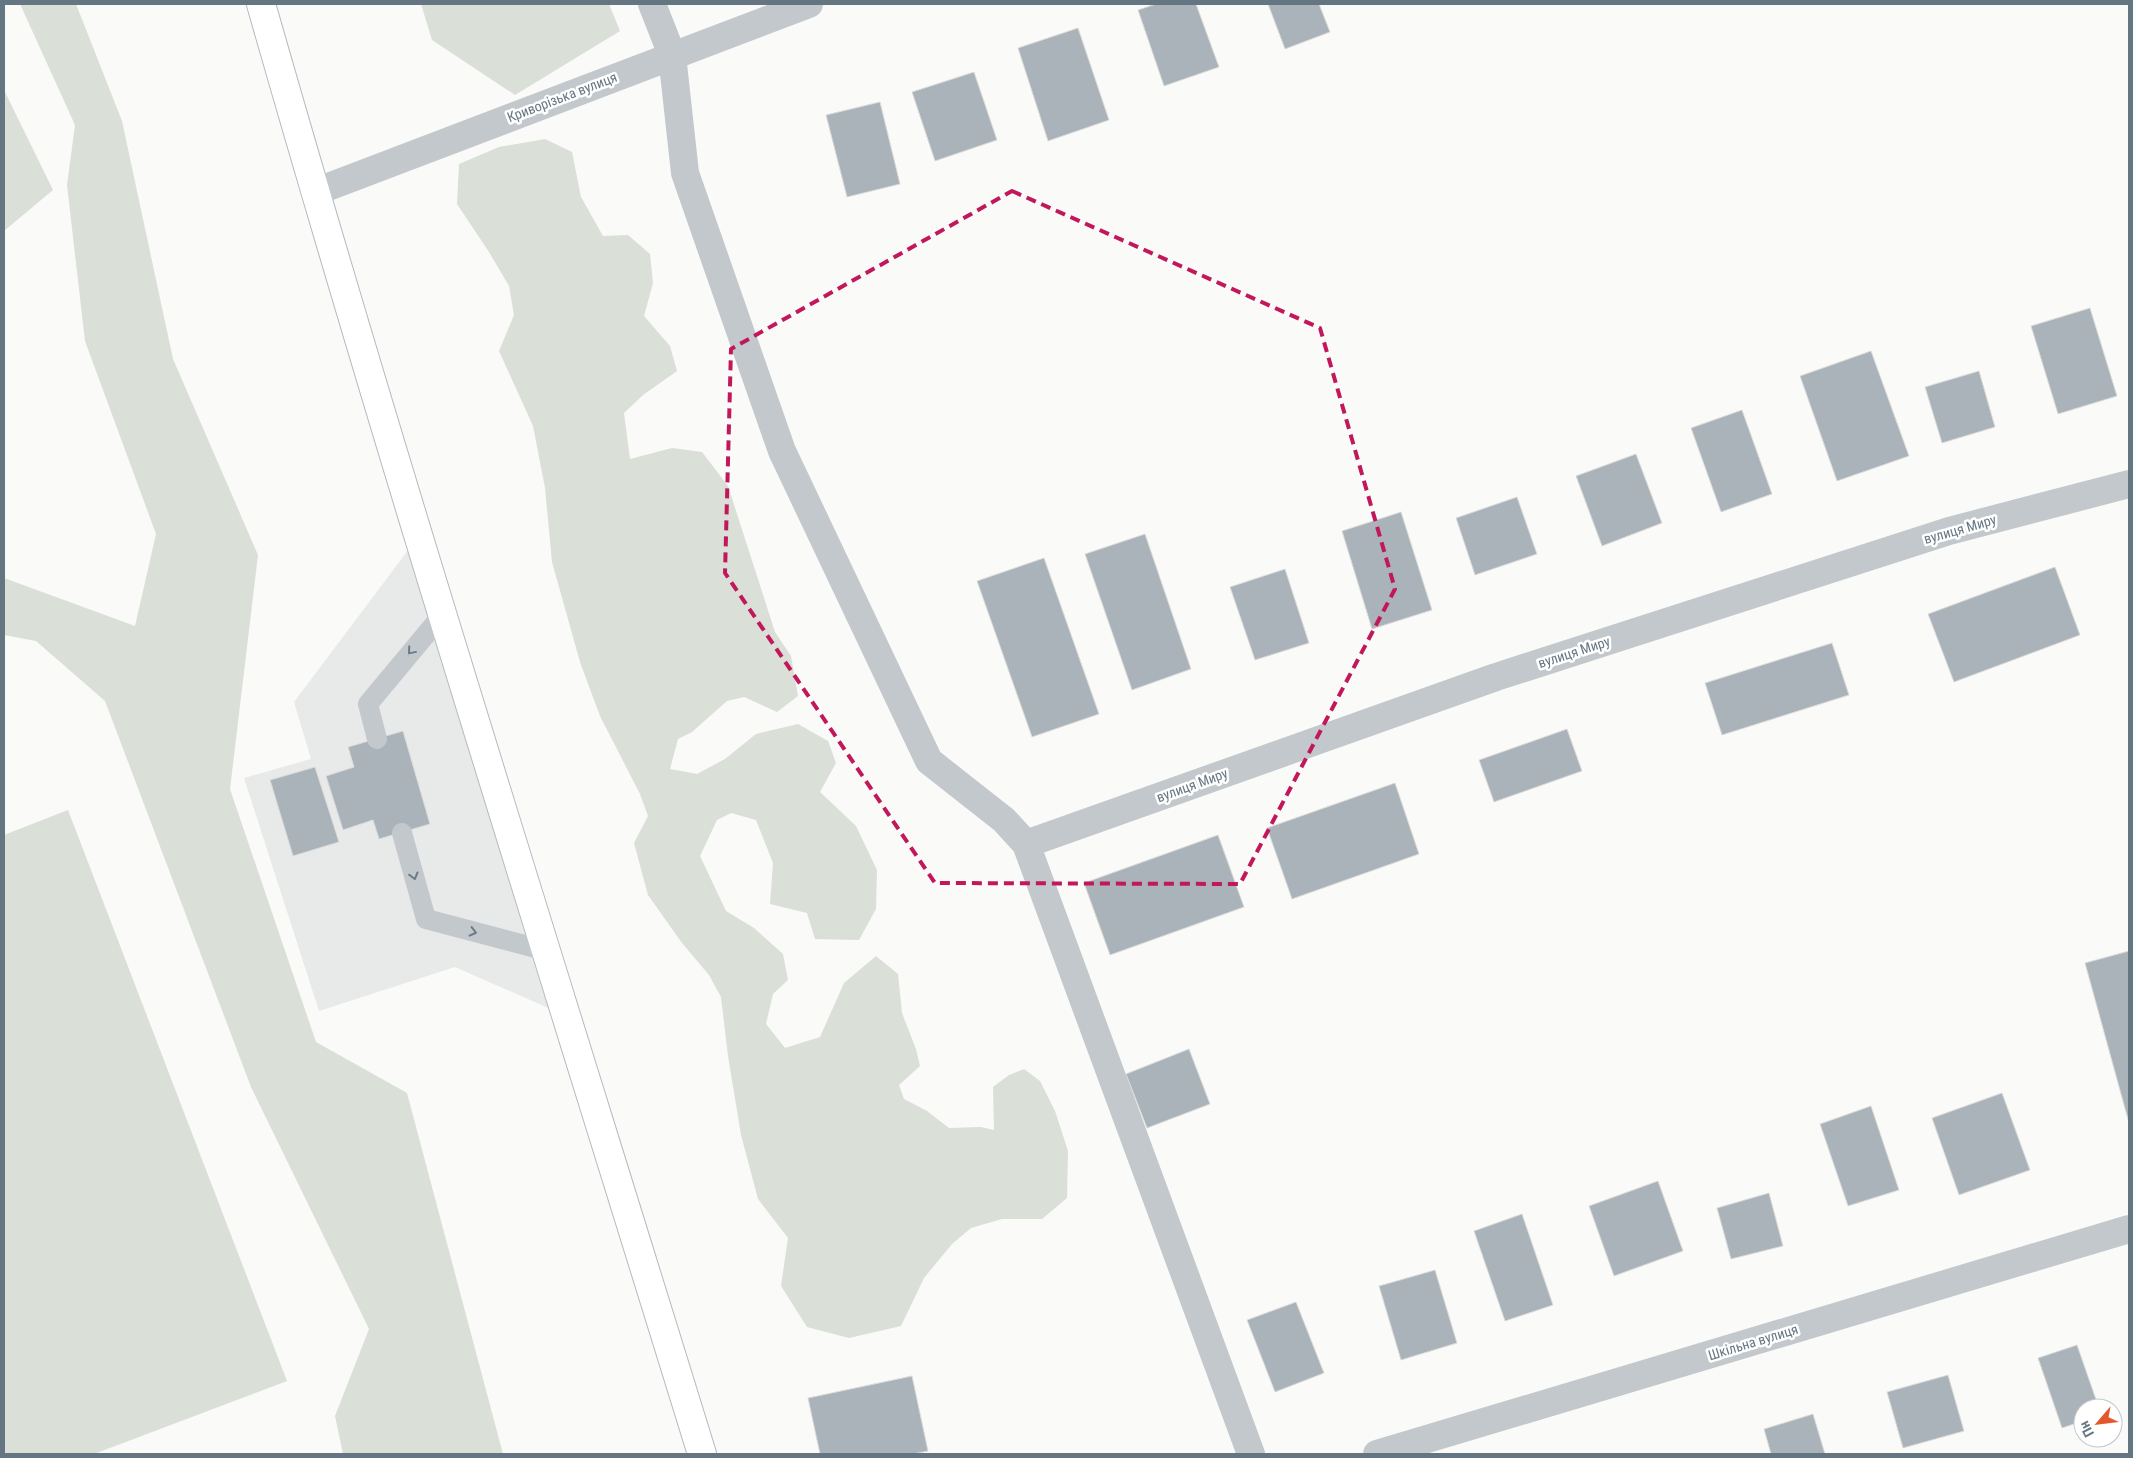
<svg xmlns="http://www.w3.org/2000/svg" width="2133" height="1458" font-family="'Roboto Condensed',sans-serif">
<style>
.built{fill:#e8e9e9}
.green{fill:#dadfd7}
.building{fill:#aab3b9;stroke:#dcdcda}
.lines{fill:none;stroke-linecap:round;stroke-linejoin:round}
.primary-casing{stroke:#b5babe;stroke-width:30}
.service{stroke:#c3c8cc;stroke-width:20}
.minor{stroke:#c3c8cc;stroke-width:28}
.primary{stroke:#fff;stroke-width:28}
.oneway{stroke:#6a7a87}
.marked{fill:none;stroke:#c2185b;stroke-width:4;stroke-dasharray:10 6;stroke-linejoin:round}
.labels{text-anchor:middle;stroke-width:5;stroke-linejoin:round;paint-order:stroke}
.street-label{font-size:14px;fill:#657683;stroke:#fff}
</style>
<rect width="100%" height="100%" fill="#fafaf8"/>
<path class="built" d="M415,541L562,1014L455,967L319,1011L244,778L311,759L294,702Z"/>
<path class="green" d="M20,4H76L122,121L173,359L258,555L230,789L316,1042L407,1093L503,1454H343L335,1416L369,1329L251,1087L105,701L36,641L4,635V578L135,626L156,534L85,341L67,185L75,125Z
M421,4H609L620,31L515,95L432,40Z
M4,90L53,190L4,231Z
M545,139L572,152L581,197L603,236L628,235L650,254L653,283L644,316L670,346L677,371L643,395L624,413L630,459L672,448L702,452L728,486L775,632L791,656L798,696L777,712L744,697L727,701L692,732L678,739L670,769L697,774L725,759L756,734L798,724L828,741L836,763L820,792L856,826L877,870L876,909L859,940L815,939L807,913L770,904L773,863L756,820L731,813L717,820L700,856L726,911L754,928L783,954L788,980L773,994L766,1024L785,1048L820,1037L844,983L876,956L898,974L902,1013L916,1049L920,1066L899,1085L904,1099L927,1111L949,1128L981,1127L994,1130L993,1087L1009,1075L1024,1069L1040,1081L1055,1111L1068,1151L1067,1198L1042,1219H1002L971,1228L952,1244L924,1278L901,1326L849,1338L807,1327L781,1286L788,1238L758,1199L741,1135L728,1056L721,997L709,975L682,943L648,895L634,843L648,816L640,794L600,716L580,662L552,562L545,488L533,426L499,351L514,315L509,286L489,252L457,204L459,164L499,147Z
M68,810L287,1381L94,1454H4V835Z"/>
<path class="building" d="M1156,4H1196L1219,67L1164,86L1138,10Z
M1268,4H1319L1330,32L1285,49Z
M1078,28L1109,120L1048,141L1018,48Z
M974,72L997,140L935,161L912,92Z
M880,102L900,184L847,197L826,115Z
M2090,308L2117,396L2058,414L2031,326Z
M1871,351L1909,456L1837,481L1800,376Z
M1979,371L1995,427L1942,443L1925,387Z
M1742,410L1772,494L1721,512L1691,428Z
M1636,454L1662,523L1602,546L1576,476Z
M1517,497L1537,554L1475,575L1456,518Z
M1401,512L1432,610L1372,629L1342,531Z
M1145,534L1191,669L1132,690L1085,554Z
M1044,558L1099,714L1032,737L977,581Z
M2055,567L2080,635L1954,682L1928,614Z
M1285,569L1309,643L1255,660L1230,587Z
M1832,643L1849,695L1722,735L1705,683Z
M1567,729L1582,771L1494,802L1479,760Z
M403,731L430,824L379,839L373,820L343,830L326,776L354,767L348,747Z
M315,767L339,842L293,856L270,780Z
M1395,783L1419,854L1292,899L1267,828Z
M1218,835L1244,907L1110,955L1084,883Z
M2129,951V1123L2085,963Z
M1189,1049L1210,1104L1147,1128L1126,1074Z
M2002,1093L2030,1170L1959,1195L1932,1118Z
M1871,1106L1899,1190L1848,1206L1820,1124Z
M1658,1181L1683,1251L1614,1276L1589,1206Z
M1769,1193L1783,1246L1731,1259L1717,1208Z
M1522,1214L1553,1305L1505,1321L1474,1231Z
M1435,1270L1457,1343L1401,1360L1379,1286Z
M1296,1302L1324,1373L1275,1392L1247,1320Z
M2077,1345L2099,1408H2083V1421L2062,1428L2038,1358Z
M1948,1375L1964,1431L1903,1448L1887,1392Z
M912,1376L928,1451L913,1454H820L808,1398Z
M1813,1414L1825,1454H1771L1764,1429Z"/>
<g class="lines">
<g class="primary-casing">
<path id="primary" d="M261,4C400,490 553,971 702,1454"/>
</g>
<path class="service" d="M377,739L368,704L443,614
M402,833L426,919L547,951"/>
<path class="minor" d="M652,4L672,55L685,173L782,451L929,761L1004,820L1026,844L1251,1454
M315,192L809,4
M1026,844L1496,677L1949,531L2129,484
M1377,1454L2129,1229"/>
<use href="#primary" class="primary"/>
</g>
<defs><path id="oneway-chevron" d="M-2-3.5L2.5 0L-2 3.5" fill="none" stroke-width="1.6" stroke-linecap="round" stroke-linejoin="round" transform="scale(1.25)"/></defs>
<g class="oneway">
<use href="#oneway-chevron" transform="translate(411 651) rotate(130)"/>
<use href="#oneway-chevron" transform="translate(414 876) rotate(75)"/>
<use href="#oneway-chevron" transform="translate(473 932) rotate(14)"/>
</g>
<path class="marked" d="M1012,191L1320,328L1395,589L1240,884L935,883L725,573L731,349Z"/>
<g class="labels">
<g class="street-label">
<text transform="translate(562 97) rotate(-21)" y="5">Криворізька вулиця</text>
<text transform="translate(1960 529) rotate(-16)" y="5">вулиця Миру</text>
<text transform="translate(1574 652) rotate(-18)" y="5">вулиця Миру</text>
<text transform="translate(1192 785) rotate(-20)" y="5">вулиця Миру</text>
<text transform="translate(1753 1342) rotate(-17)" y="5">Шкільна вулиця</text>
</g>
</g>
<rect width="2133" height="1458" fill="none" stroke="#657683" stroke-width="10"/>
<g transform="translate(2098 1423) rotate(242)"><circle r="24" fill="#ffffff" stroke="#c1c8cd"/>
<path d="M0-4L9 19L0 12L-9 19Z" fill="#e4572e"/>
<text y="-8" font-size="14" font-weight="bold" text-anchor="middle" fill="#657683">Пн</text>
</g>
</svg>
